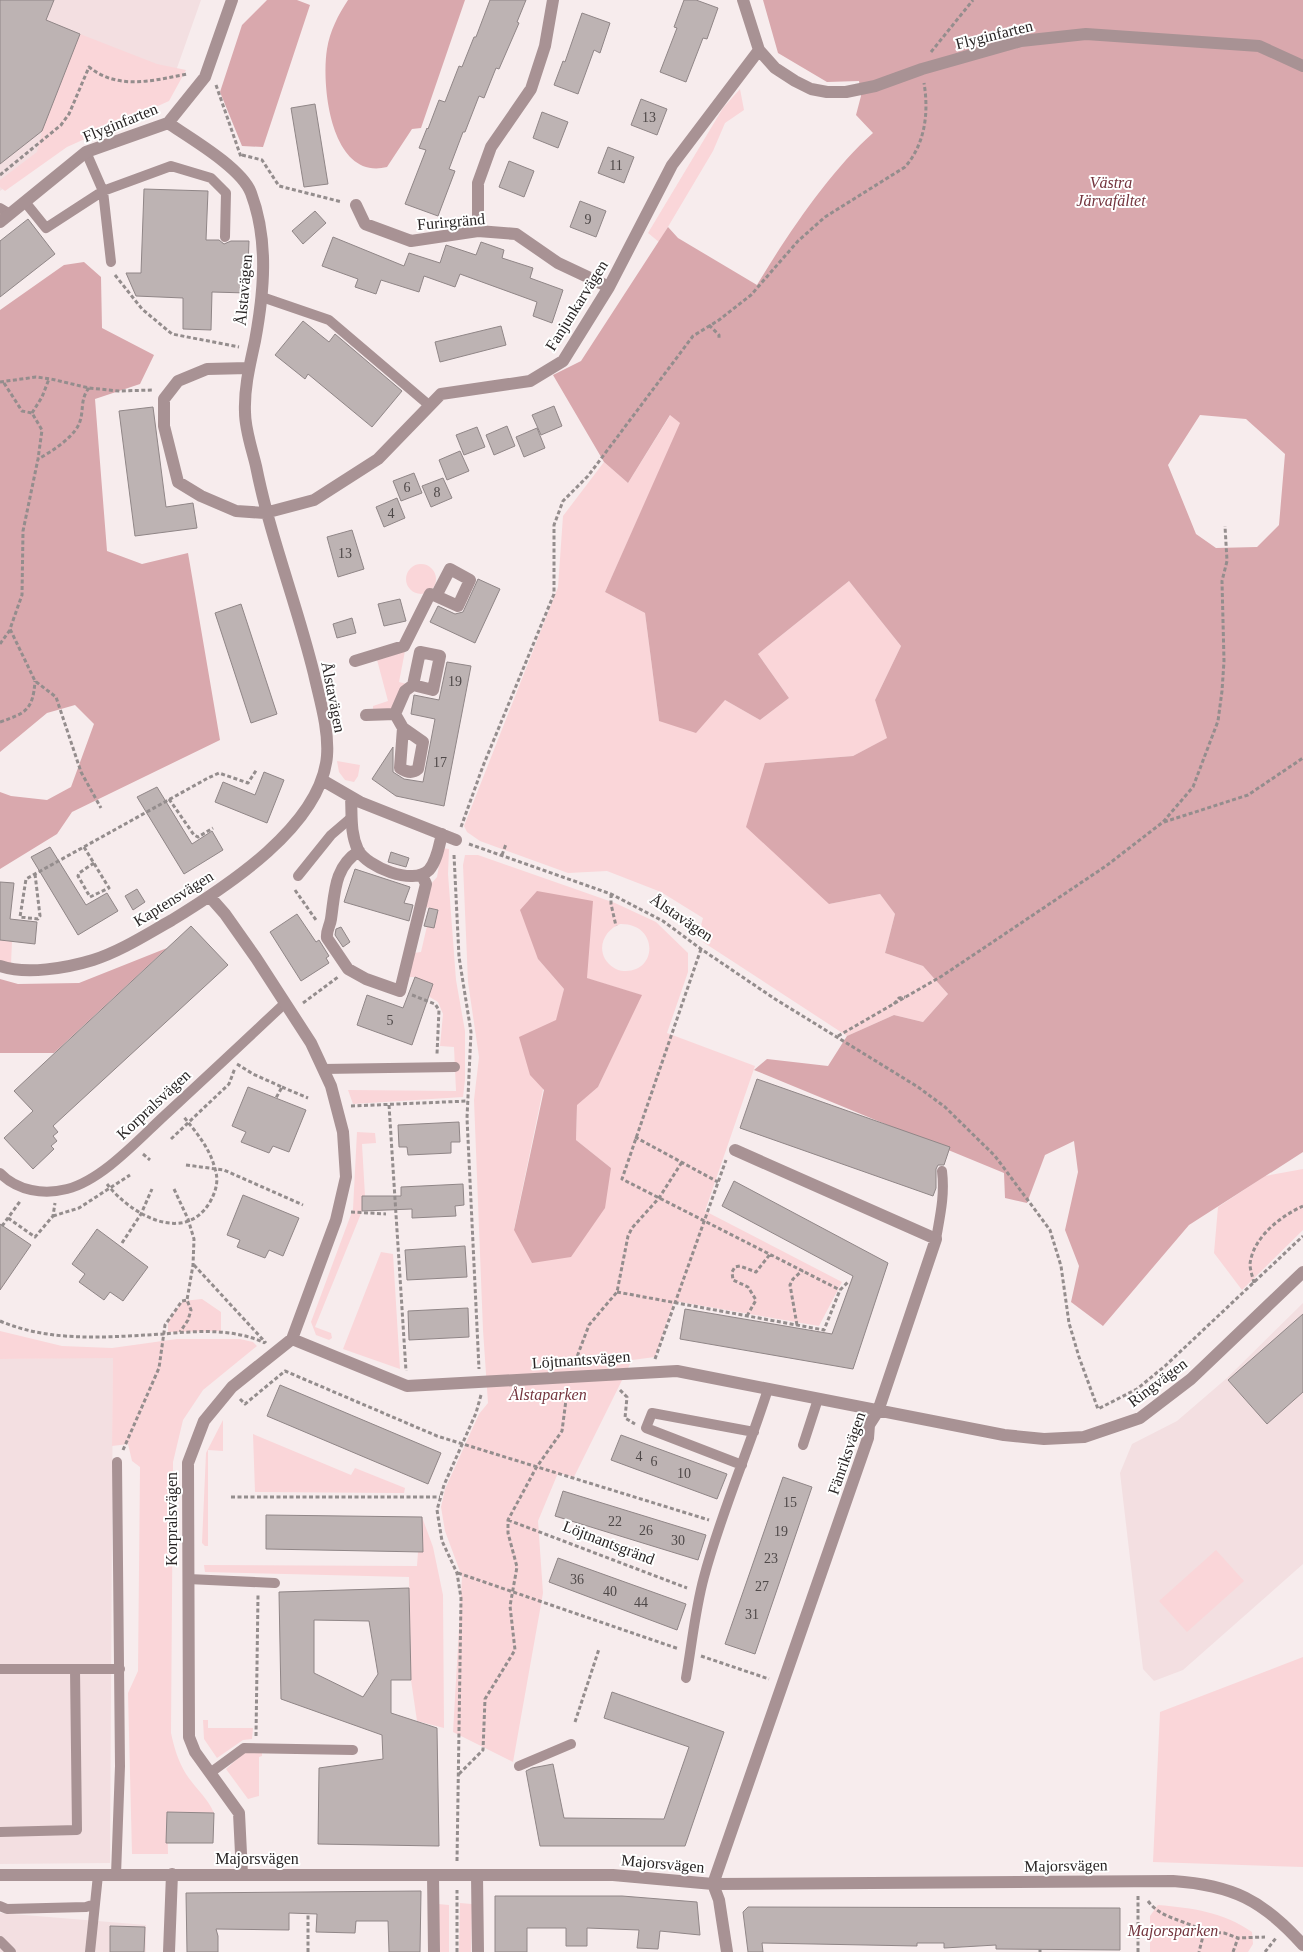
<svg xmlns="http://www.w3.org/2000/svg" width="1303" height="1952" font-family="Georgia,serif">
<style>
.built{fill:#f3dfe1}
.green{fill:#fad6d9;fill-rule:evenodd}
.forest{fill:#d9a8ad;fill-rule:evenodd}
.building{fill:#bdb3b3;stroke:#908687;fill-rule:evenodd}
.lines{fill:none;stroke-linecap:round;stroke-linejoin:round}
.path{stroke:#948d8d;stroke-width:3;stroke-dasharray:4 2.5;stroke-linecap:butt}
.service{stroke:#a89294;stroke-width:10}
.minor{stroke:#a89294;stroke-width:12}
.labels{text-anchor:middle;stroke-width:4;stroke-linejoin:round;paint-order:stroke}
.number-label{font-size:14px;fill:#4e4848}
.street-label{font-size:16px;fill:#292525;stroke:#fff}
.park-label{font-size:16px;font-style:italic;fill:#73343d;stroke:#fff}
</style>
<rect width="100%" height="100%" fill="#f7eced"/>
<path class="built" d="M0,0H201L171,85L60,149L0,191Z
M1303,1303V1564L1183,1670L1154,1681L1143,1669L1120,1473L1132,1444L1177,1421L1227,1378Z
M113,1357L110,1863L0,1864V1359Z
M0,1913L146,1925V1952H0Z"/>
<path class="green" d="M80,34L157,64L186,70L169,101L67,147L5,191L0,187V180L37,152L42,131Z
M740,89L744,110L725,123L713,151L659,242L648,233L723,108Z
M671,414L681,423L605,592L645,613L659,721L725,700L760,720L789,698L758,654L849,581L901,646L875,700L888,738L853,756L765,763L829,904L880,894L895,914L885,953L923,966L948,994L923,1022L894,1015L847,1036L703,942L700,929L703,918L661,892L607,871L568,873L480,841L467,832L464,826L558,587L563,516L604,462L628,483Z
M406 579a15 15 0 1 1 30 0a15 15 0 1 1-30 0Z
M405,651L399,682L407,684L394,710H373V706L388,701L376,656Z
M337,761L360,765L358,776L354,782L345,780L339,772Z
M442,848L449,849L448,874L456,980L465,1031V1080L463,1097L353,1104L348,1090L456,1091L454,1047L440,1046L443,1014L438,1002L428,996L415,977H409L414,953L421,952L427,926L434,927L438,910L425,907L430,885L437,877Z
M465,855H478L615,903L656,922L688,953V972L667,1033L755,1066L705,1211L842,1282L819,1326L674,1301L655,1357L632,1360L574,1477L558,1473L538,1521L543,1593L513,1762L453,1732L462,1577L445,1531L441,1507L445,1489L479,1414L488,1403L483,1330L474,1100L479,1057L468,982L463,865ZM620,924C659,923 658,973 624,971C616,971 609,965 605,959C597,944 607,929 620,924ZM538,959L586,978L641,995L598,1087L577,1104L576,1140L611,1168L514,1229L564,989Z
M0,940L12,941L11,964L0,962Z
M357,1132L375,1133L376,1143L362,1144L365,1196H362V1211L315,1327L331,1333L332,1338L329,1340L316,1335L311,1322L353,1209Z
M1303,1169V1230L1242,1290L1214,1253L1218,1207L1265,1176Z
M381,1252L393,1254L400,1369L343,1349Z
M202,1299L221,1312V1331L168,1332V1322L183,1301Z
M0,1331L62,1346L112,1348L177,1339H240L253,1342L257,1346L203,1390L183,1420L173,1462L171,1733C174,1747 178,1761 186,1774C195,1788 207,1797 214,1813L167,1812L168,1854H132L128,1693L138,1671L140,1467L132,1461L128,1444L112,1446L113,1358L0,1359Z
M223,1420V1451L208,1450V1546H205L202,1543L206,1453Z
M253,1434L351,1475L355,1468L405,1488L404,1493L255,1492Z
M422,1517L433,1547L443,1595L444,1728L417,1721L411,1680L409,1577L205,1572L204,1565L417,1566L418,1552L423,1551Z
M1216,1550L1244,1581L1187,1632L1159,1601Z
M1303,1657V1867L1153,1862L1160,1712Z
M203,1720H208V1728H253L252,1739L243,1740L217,1758L204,1739Z
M246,1751H262V1756L259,1757V1796L248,1799L226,1769Z
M460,1903L472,1904L471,1952H459Z
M438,1904L449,1905V1952H438Z
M1158,1905C1193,1908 1223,1912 1252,1932L1253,1944L1248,1952H1150V1916Z"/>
<path class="forest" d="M267,0H297L310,5L263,147L242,146L220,92L242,25Z
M348,0H465L421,128L412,129L387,167C331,181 321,86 327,49C330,31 338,15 348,0Z
M763,0H1303V1152L1189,1225L1103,1326L1071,1302L1079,1266L1065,1230L1078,1172L1074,1141L1045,1155L1027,1203L1005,1198L1004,1173L754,1070L767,1059L828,1066L847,1036L894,1015L923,1022L948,994L923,966L885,953L895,914L880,894L829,904L746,827L765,763L853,756L887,738L875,700L901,646L849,581L758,654L789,698L760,720L725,700L696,733L659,721L645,613L605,592L680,423L670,415L628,483L604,462L553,375L581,361L668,227L678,238L757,285C787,235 830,171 873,133L856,115L861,96L859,81L827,82L778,53ZM1200,415L1246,419L1285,454L1279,525L1257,547L1216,548L1196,534L1168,465Z
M84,262L101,277L102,328L154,355L140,384L95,399L107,551L142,564L188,553L220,740L72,812L57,834L0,869V792L11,796L47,800L71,787L94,724L75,705L47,713L0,752V310L64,265Z
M537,891L593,901L587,978L642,995L598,1087L577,1105L576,1140L611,1168L605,1208L571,1257L532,1263L514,1230L544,1090L530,1075L519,1037L556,1020L564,989L538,959L520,910Z
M167,948L54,1053H0V979L18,984L79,983Z"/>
<path class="building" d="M0,0H54L46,20L80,34L42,131L0,164Z
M490,0H526L517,22L519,23L499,69L496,68L484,98L479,96L465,132H463L449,169L455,171L438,216L405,204L426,150L419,148L427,128L428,129L439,100L445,102L459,66L462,67L474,37H476Z
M684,0H696L718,8L707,39L703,38L686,82L660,72L677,28L674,27Z
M582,13L610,23L600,53L594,50L578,94L554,85L563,61L565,62Z
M641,99L667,109L657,135L631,125Z
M315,104L328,184L304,187L291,108Z
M542,112L568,122L558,148L533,138Z
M608,147L634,157L624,183L598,173Z
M509,161L534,171L524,197L499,187Z
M144,189L208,191L206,240H219L224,244L231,241H249L247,293L212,292L211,330L183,329V298L136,296L126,273H141Z
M580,201L606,211L596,237L570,227Z
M315,211L326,223L303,244L292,231Z
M28,219L55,254L0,297V241Z
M333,237L404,266L409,253L440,263L446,245L476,255L481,242L504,250L502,258L533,268L530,278L563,290L552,323L533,316L537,302L460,274L455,287L424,276L419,292L381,280L376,294L355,287L358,279L322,266Z
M303,321L329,342L335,334L402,391L372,427L308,374L305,379L275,355Z
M501,326L506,345L440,362L435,342Z
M554,406L562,426L541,435L532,415Z
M153,407L166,507L193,503L197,528L135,536L119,411Z
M507,426L515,446L494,455L486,435Z
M477,427L485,447L464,455L456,435Z
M537,428L545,448L524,457L516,437Z
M460,451L469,471L447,480L439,460Z
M414,473L422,493L401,501L393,481Z
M443,478L452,498L431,507L422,486Z
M397,498L405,518L384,527L376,507Z
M352,530L364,569L338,577L327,537Z
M478,579L500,589L475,643L430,622L438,606L455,614L463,612Z
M400,599L406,621L384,626L378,604Z
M241,604L277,714L251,723L215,613Z
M352,618L356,633L337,638L333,624Z
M447,662L471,666L444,806L396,796L372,779L393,747V772L404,779L423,782L435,719L411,714L414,695L439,700Z
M264,772L284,780L267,823L215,802L223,782L255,795Z
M157,787L192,844L212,831L223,850L184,874L137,797Z
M50,847L86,905L107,893L118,911L78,935L31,857Z
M391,852L409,858L406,867L388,862Z
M355,869L410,887L404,903L413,905L409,921L344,902Z
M0,882L14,883L10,919L37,922L35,944L0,940Z
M137,889L145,902L133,910L125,896Z
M429,908L438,910L434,928L424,926Z
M297,914L316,942L319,940L329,956L326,958L329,963L301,981L270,932Z
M191,926L228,965L53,1126L58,1132L53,1136L57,1141L51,1146L54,1149L33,1169L4,1138L33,1111L14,1091Z
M341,927L350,942L343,947L335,935L336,929Z
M415,977L433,984L412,1045L357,1025L367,995L403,1008Z
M757,1079L950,1147L944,1165H938L936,1169V1188L933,1196L740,1128Z
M248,1087L306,1110L289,1152L273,1146L269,1153L241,1142L246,1132L232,1126Z
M459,1122L460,1142H451V1153L408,1155L407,1147H399L398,1125Z
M734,1181L888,1263L853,1369L680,1339L685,1309L832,1334L853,1276L722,1206Z
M463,1184L464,1205L455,1206L456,1216L412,1218V1209L362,1211V1196H401V1187Z
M243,1195L299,1218L283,1256L269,1250L265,1258L237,1247L240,1240L227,1235Z
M0,1224L31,1245L0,1290Z
M97,1229L148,1267L123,1301L110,1292L104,1300L79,1282L85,1274L72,1264Z
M465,1246L467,1277L407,1280L405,1250Z
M468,1308L469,1337L409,1340L408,1311Z
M1303,1314V1392L1267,1424L1228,1380Z
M280,1385L441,1453L428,1484L267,1416Z
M621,1435L727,1474L717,1499L611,1460Z
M783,1477L812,1487L755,1654L725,1644Z
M563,1491L706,1535L698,1560L555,1516Z
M266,1515L422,1517L423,1552L266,1549Z
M558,1558L686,1604L677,1630L549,1582Z
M409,1588L411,1680H391V1713L437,1728L439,1846L318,1844L319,1768L383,1759L382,1735L281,1699L279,1592ZM314,1620L369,1621L378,1674L363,1697L314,1673Z
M612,1692L724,1732L685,1846H540L526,1771L532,1768L553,1764L564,1818L664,1819L689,1747L604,1718Z
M167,1812L214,1813L213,1843H166Z
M421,1891L420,1952H389L388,1921H356L355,1933L316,1932L317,1914L289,1913V1930L216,1929L218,1936V1952H187L186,1893Z
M495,1896H622L697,1902L700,1935L660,1931L658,1949L637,1948L639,1930L587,1928V1946H566V1928H527V1952H495Z
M748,1907L1120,1908V1950L996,1949V1945L944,1948V1943H917V1946L762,1943L763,1952H748L743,1912Z
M110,1926L145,1927L144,1952H110Z"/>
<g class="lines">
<path class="path" d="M931,52L973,0
M216,85L241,157
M242,155L262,160L279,186L342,202
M0,175L61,125L69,114L89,67C119,91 154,80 188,74
M115,275L142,309L172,334L239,347
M709,325L719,335V339
M0,382L36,377L51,379L89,388L119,391L152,390
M4,383L22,411L32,413L42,430L38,459
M89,388C79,400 85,413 78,426C71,439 51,452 38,459L23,531L22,595L10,629L35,681L56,697L81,772L101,808
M32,413L42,397L49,379
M0,644L10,630
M0,722C26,713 33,710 35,681
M169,799L194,835L198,837L213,828
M1164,822L1248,795L1303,758
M461,827L483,766L554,594V525L563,501L588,476L693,336L719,320L751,295L798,241L825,217L905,167C925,144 929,113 924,83
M469,844L611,894L663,921L701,949L775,999L918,1087L945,1107L995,1156L1050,1230L1061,1266L1069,1323L1079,1357L1098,1409L1137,1389L1165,1366L1303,1236
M84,847L109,888L90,897L78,876L79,873L94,863
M454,855L459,957L471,1032L467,1118L479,1369
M502,855L506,844
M35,874L40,916L38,919L20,917L26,879L208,778L219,773L248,783L257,769
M295,890L316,920
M611,894V904L616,926
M701,949L622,1179L840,1290
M412,995L435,1004L439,1010L437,1054
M303,1003L338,977
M894,1004L899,998L905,997
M838,1036L942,976L1106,866L1163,822L1193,787L1218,721L1222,691L1224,661L1222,581L1227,561L1225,526
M237,1064L253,1074L282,1087L276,1098
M282,1087L308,1098
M389,1105L406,1371
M351,1106L468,1101
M635,1137L718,1182
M171,1139L229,1084L235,1068
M143,1154L150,1160
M186,1165L224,1170L303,1205
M107,1184C129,1213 184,1246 210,1202C216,1191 219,1181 215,1169C210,1148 196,1132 183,1116
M174,1189L188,1219L194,1239L193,1265L187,1300L191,1310L188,1320L180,1332
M351,1212L386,1214
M53,1216L79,1208L130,1175
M8,1218L35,1237L53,1216L55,1203
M2,1226L21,1200
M122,1243L141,1214L152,1189
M194,1265L266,1343
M1254,1283C1253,1278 1250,1270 1250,1264C1253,1237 1281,1216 1303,1206
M617,1292L824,1330L840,1290L848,1282
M747,1316L756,1300L748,1287L733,1280L732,1272L735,1267L740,1266L756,1272L771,1253
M0,1321C52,1343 108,1337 163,1334C197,1331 233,1328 265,1343
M797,1325L790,1285L793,1279L803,1270
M655,1359L726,1160
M575,1362L589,1325L617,1292L628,1236L632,1228L659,1198L682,1162
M620,1390L627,1397L625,1418L635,1424
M240,1399L245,1404L285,1371L437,1436L709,1520
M123,1450L159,1368L165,1325L182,1301L187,1300
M231,1497H440
M508,1520L687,1588
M458,1573L679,1649
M701,1656L769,1679
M575,1722L599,1649
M256,1736L258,1595
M459,1774L483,1750L485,1699L515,1650L510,1606L517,1567L508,1533V1520L536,1468L562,1431L567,1392
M457,1861L461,1598L457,1573L442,1541L437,1510L444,1485L476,1413L481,1395
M1138,1896V1952
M1148,1901C1162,1920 1185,1919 1204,1932L1199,1952
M1204,1932L1224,1933L1238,1938L1265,1937
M1040,1949V1952
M308,1952V1914
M457,1952V1890
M1233,1952L1238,1938
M1265,1952L1276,1938"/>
<path class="service" d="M86,152L103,191L111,262
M25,202L46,228L103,191L171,166L211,178L226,193L225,237
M0,208L10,214
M262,297L329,320L430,406
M298,876L331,835L352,817
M323,1069L455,1067
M0,1173C17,1191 44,1195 67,1189C102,1180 138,1140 164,1116C205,1078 245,1041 285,1003
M936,1239C940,1216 945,1195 942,1171
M803,1445L818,1399
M742,1465L646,1428L652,1413L754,1432
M188,1579L275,1583
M0,1669H120
M686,1678C692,1644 695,1610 704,1577C721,1513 748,1452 768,1389
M519,1766L571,1744
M210,1773L244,1748L353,1750
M0,1832L77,1830L75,1669
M116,1875L120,1766L117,1462
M0,1906L7,1909L86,1907L95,1904L98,1875
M0,1941L11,1952
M90,1952L95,1904"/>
<path class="minor" d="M743,0L759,50L775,68L795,81L811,89L827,92H846L875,86L922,69L1021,41L1086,34L1259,46L1303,66
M356,205L365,224L411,241L478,231L516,234L558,263L609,287
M0,222L86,152L168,123L205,77L232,0
M478,231V183L491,147L531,89L545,46L553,0
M248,368L207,369L178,381L164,399V426L178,482L201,496L236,511L265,513L314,500L378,459L441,394L530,381L563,361L609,287L672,165L759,50
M355,661L404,646L430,594L436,596L450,569L470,580L458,606L436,596
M395,714L403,728L400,768C406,772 412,774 418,769L423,742L403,728
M366,715L395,714L405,691L413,685L420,652L440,656L433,690L413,685
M322,780L360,802L456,840
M351,797C352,815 350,833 358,850C367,867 413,886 429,870C437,861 439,846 442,834
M359,851C334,867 335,892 331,919C330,926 326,931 327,938L348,969L366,979L400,991L426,884L422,875
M210,897L225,914L256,958L311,1043L331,1086L343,1132L346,1177L336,1220L292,1339L232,1387L204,1421L188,1463L189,1737L195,1752L239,1813L242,1874
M0,966C26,975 67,968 93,960C121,951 147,934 172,920C226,887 321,826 327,756C329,729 320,701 314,674C297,604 270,537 256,466C252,449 245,430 245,412C244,388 250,364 255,341C264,292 269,241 251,193C242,168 190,138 168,123
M292,1339L407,1386L677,1371L1004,1435L1044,1439L1084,1437L1140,1418L1191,1379L1303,1272
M0,1875H613L713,1884L1173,1881C1232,1885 1263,1900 1303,1945
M433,1875L434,1952
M477,1875L478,1952
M713,1884L868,1438L869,1425L878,1411L936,1239L735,1150
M713,1884L719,1900L727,1952
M169,1952L172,1874"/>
</g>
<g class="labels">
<g class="number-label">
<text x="649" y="122">13</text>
<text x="616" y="170">11</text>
<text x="588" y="224">9</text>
<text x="407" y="492">6</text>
<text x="437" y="497">8</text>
<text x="391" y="518">4</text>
<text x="345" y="558">13</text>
<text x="455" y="686">19</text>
<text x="440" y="767">17</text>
<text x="390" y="1025">5</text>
<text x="639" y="1461">4</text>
<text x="654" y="1466">6</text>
<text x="684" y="1478">10</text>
<text x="790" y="1507">15</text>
<text x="615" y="1526">22</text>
<text x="646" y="1535">26</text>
<text x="781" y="1536">19</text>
<text x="678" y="1545">30</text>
<text x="771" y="1563">23</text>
<text x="577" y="1584">36</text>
<text x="762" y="1591">27</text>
<text x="610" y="1596">40</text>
<text x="641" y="1607">44</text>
<text x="752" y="1619">31</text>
</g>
<g class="street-label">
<text transform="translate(994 34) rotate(-14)" y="6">Flyginfarten</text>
<text transform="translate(120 122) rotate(-22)" y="6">Flyginfarten</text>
<text transform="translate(451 221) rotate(-5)" y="6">Furirgränd</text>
<text transform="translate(243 290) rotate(-85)" y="6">Ålstavägen</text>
<text transform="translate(576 305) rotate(-58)" y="6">Fanjunkarvägen</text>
<text transform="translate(334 697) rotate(79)" y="6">Ålstavägen</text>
<text transform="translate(173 898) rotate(-32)" y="6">Kaptensvägen</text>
<text transform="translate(682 917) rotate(34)" y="6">Ålstavägen</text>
<text transform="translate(153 1104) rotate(-43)" y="6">Korpralsvägen</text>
<text transform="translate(581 1359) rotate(-4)" y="6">Löjtnantsvägen</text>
<text transform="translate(1157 1382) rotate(-37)" y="6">Ringvägen</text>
<text transform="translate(846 1453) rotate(-71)" y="6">Fänriksvägen</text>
<text transform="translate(171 1519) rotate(-90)" y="6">Korpralsvägen</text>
<text transform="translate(609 1542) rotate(21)" y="6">Löjtnantsgränd</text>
<text x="257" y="1864">Majorsvägen</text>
<text transform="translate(663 1863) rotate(5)" y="6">Majorsvägen</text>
<text transform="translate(1066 1865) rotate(-1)" y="6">Majorsvägen</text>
</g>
<g class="park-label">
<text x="1111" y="188">Västra<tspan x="1111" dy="18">Järvafältet</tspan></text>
<text x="548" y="1400">Ålstaparken</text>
<text x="1173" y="1936">Majorsparken</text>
</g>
</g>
</svg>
